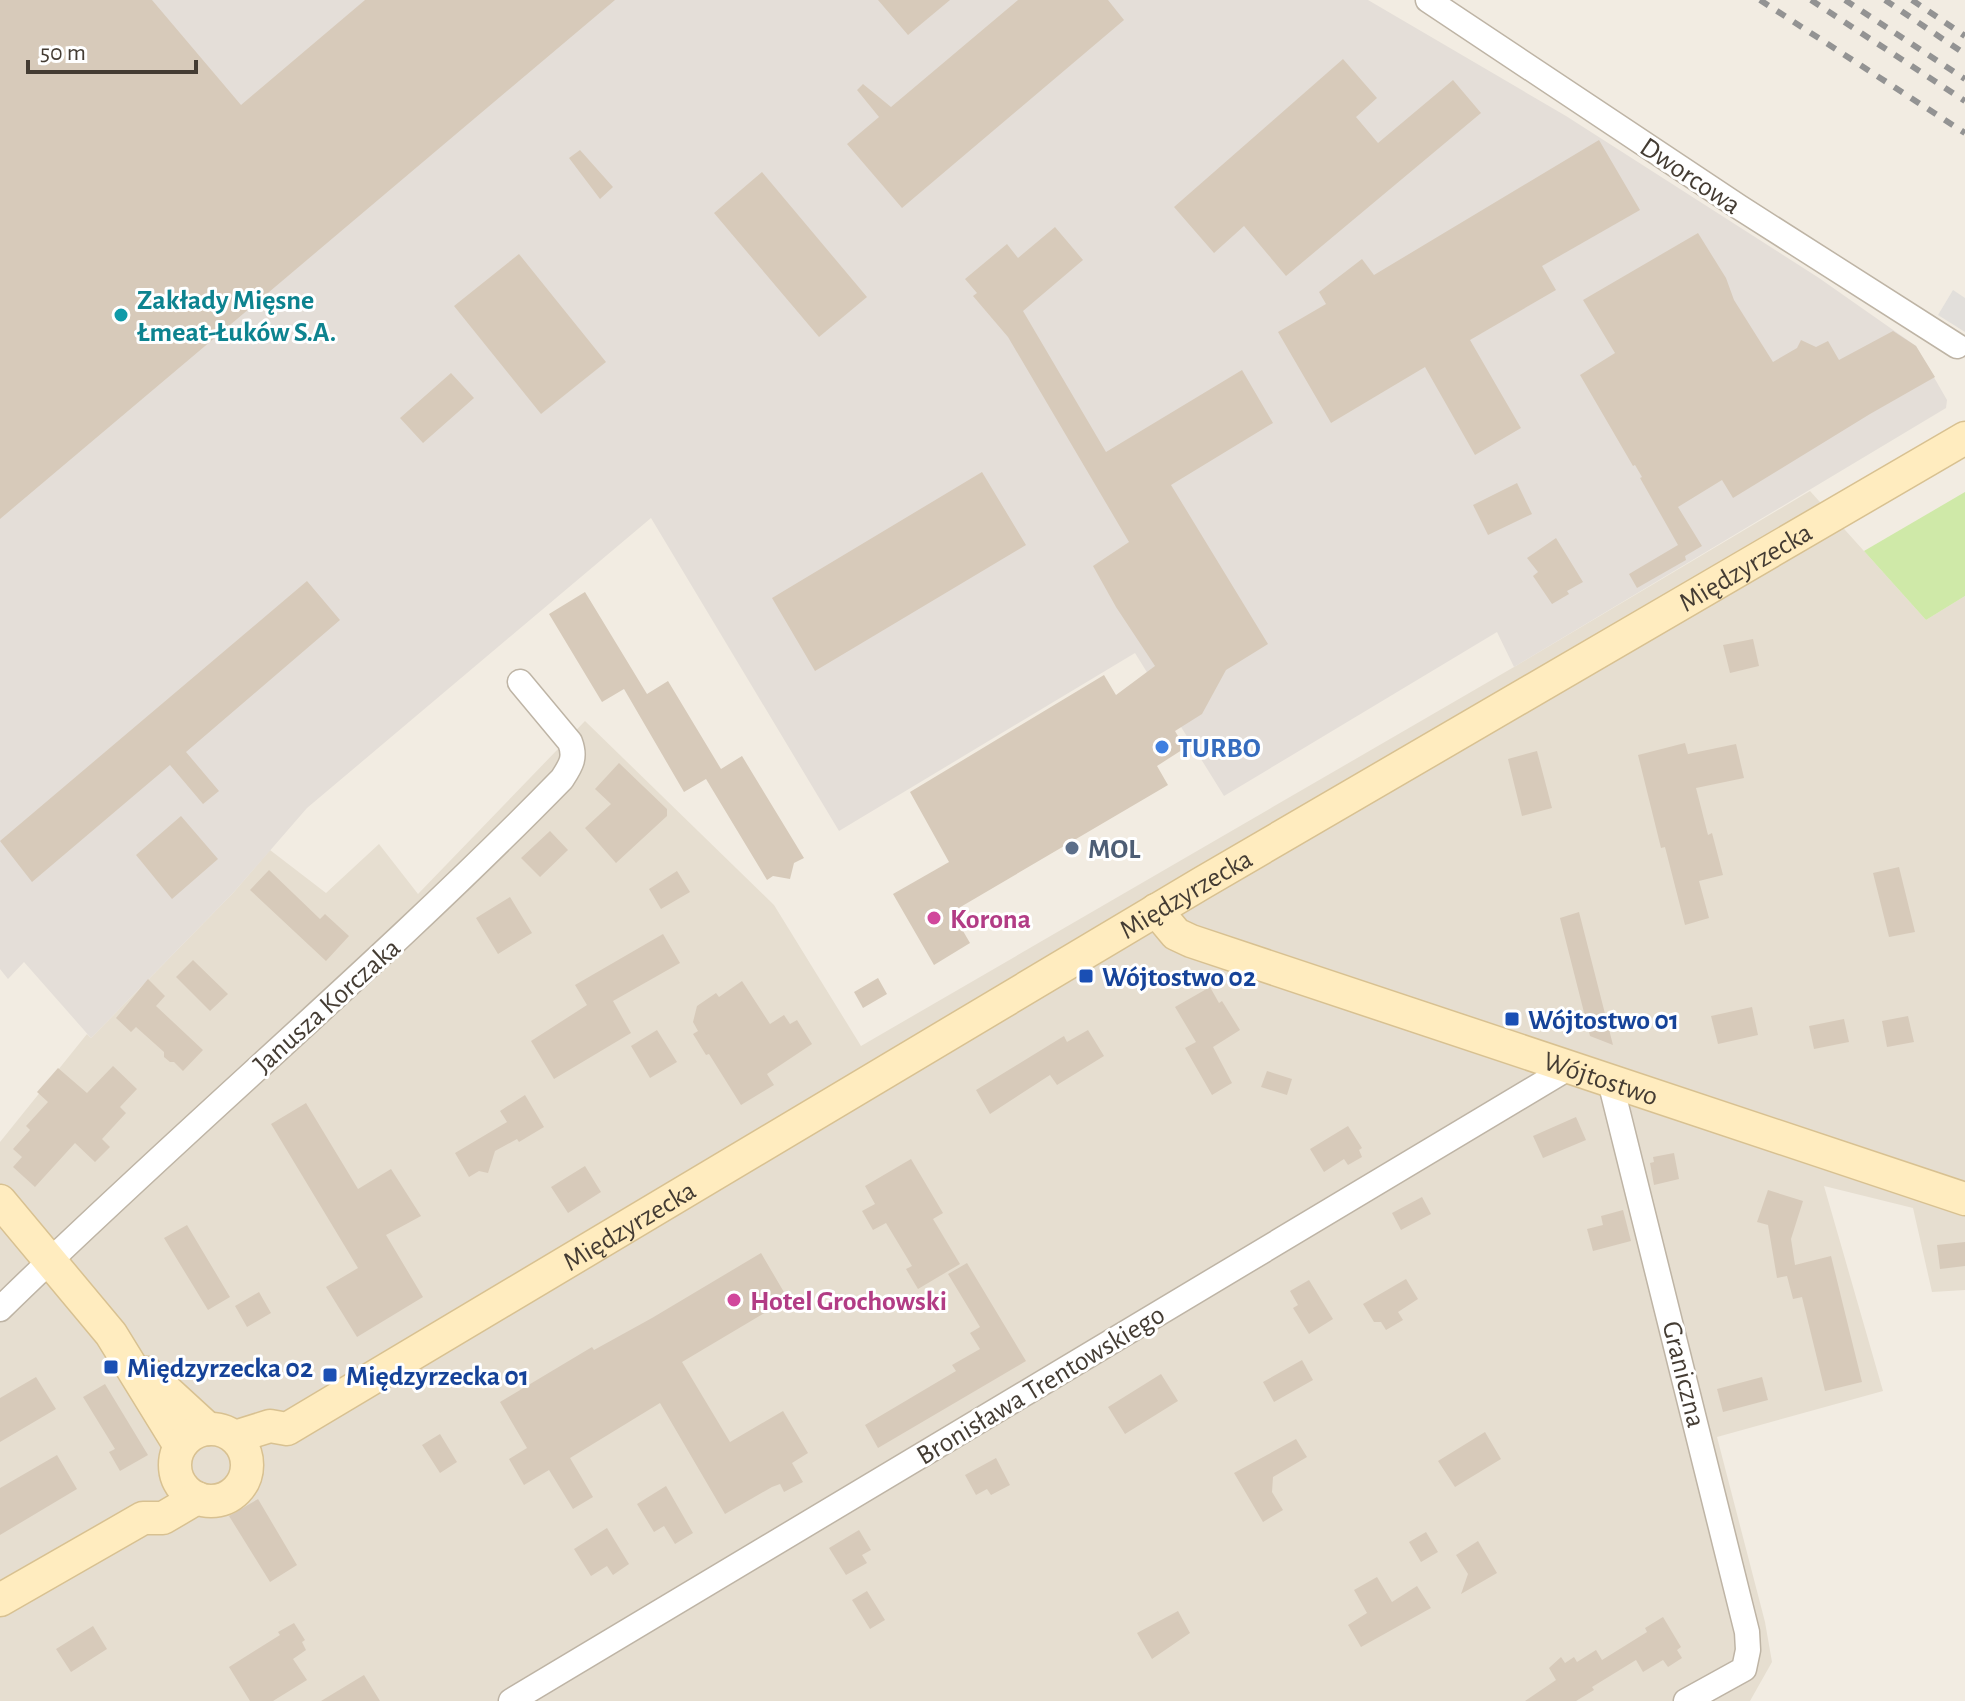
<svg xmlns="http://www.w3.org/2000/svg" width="1965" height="1701" font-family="'Alegreya Sans',sans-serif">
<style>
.residential{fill:#e6ded0}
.industrial{fill:#e4ded8}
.green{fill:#cfe9a8}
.parking{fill:#e2dfdb}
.building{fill:#d7caba}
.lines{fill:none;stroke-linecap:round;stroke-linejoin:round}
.street-casing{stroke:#beb4a5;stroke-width:27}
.secondary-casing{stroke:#d8c191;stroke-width:35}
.street{stroke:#fff;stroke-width:24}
.secondary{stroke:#ffecbf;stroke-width:32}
.rail{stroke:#939393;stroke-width:6;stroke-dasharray:10 10;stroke-linecap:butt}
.culture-dot{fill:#0f9aa8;stroke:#fff;stroke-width:3}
.shop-dot{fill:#3f7fe0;stroke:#fff;stroke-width:3}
.service-dot{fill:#5c6f8a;stroke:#fff;stroke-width:3}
.hotel-dot{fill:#d1479c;stroke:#fff;stroke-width:3}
.transit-dot{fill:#1a4fb4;stroke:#fff;stroke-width:3}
.labels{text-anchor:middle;stroke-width:6;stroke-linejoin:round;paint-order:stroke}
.street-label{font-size:28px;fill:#443c33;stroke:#fff}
.culture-label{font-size:28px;font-weight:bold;fill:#0d838f;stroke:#fff;text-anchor:start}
.shop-label{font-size:28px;font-weight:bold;fill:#366cbe;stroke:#fff;text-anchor:start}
.service-label{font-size:28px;font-weight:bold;fill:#4e5e75;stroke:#fff;text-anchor:start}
.hotel-label{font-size:28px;font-weight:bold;fill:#b23c85;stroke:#fff;text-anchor:start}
.transit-label{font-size:28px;font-weight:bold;fill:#164399;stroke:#fff;text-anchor:start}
</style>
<rect width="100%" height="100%" fill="#f2ece2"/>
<path class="residential" d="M1810,491L1926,620L1965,596V1290L1932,1292L1913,1208L1824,1186L1883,1391L1717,1437L1765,1622L1772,1662L1750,1701H0V1142L87,1034L91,1038L233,893L270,850L326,893L379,844L418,894L585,721L774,905L861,1046L1514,667Z"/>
<path class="industrial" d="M0,0H1368L1566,116L1819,278L1916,346L1947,400L1946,408L1514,667L1497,632L1224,796L1135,653L839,831L651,518L307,808L233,893L91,1038L24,962L8,979L0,969Z"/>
<path class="green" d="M1965,492V596L1926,620L1864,551Z"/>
<path class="parking" d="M1953,290L1965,298V332L1938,315Z"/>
<path class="building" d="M0,0H152L241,105L365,0H615L0,519Z
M878,0H950L908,35Z
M1018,0H1108L1124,20L902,208L847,144L879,117L857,90L863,84L891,107Z
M1343,59L1377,98L1356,117L1378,143L1453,80L1481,113L1286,276L1244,226L1214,253L1174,207Z
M1599,140L1640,210L1542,266L1556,290L1470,340L1521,428L1475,455L1425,367L1331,423L1278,332L1326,304L1319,292L1362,259L1374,275Z
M580,150L613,187L600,199L569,158Z
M762,172L867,297L819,337L714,213Z
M1055,227L1083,260L1023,311L1106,452L1242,370L1273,423L1171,485L1268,644L1226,670L1202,714L1175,731L1185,748L1157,766L1168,785L952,912L970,943L934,965L893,894L949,862L910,792L1104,675L1116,695L1155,666L1116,607L1093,566L1129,542L1008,337L973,296L977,293L965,279L1007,244L1018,258Z
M1698,233L1726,278L1734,300L1773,362L1797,348L1801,340L1816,347L1828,341L1839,360L1893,331L1916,346L1935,377L1870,414L1733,498L1722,480L1678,507L1702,546L1685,556L1686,560L1637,588L1629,574L1678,545L1640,478L1642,477L1635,465L1633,466L1580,375L1615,353L1583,300Z
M519,254L606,362L541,414L454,306Z
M451,373L474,398L423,443L400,418Z
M982,472L1026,545L815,671L772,598Z
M1517,483L1532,514L1488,535L1473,505Z
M1556,538L1583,582L1567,591L1569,594L1552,604L1533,576L1538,572L1527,558Z
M307,581L340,620L186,752L219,791L203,804L170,765L32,882L0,841Z
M585,592L647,694L668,681L721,769L742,756L804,858L794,863L790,879L773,876L767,880L706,779L684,792L624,689L602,702L549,614Z
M1753,639L1759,666L1730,673L1723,645Z
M1685,743L1688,754L1736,744L1744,778L1696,788L1708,835L1712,833L1723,875L1699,881L1709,918L1685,925L1665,847L1661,848L1638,755Z
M1537,751L1552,808L1522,816L1508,759Z
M619,763L667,809V816L616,863L585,828L611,804L595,789Z
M181,816L218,859L172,899L136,855Z
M550,831L568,850L540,877L521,858Z
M1899,867L1915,932L1889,937L1873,873Z
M269,870L320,919L325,914L349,936L326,961L250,890Z
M677,871L690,892L661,909L649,889Z
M510,897L532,933L498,954L476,918Z
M1579,912L1613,1045L1590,1036L1560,918Z
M663,934L680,963L613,1001L631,1033L554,1079L531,1041L587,1005L575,985Z
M193,960L228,994L210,1011L176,977Z
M878,978L887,994L863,1008L854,992Z
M148,979L165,996L156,1006L203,1050L183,1071L174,1062H170L164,1057V1052L136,1027L131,1032L116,1018Z
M742,981L770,1024L784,1015L790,1024L797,1020L812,1044L767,1074L774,1085L741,1105L709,1054L706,1055L693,1034L698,1031L693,1022L697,1006L716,993L719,997Z
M1210,987L1219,1003L1222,1001L1240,1030L1213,1047L1232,1083L1212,1095L1185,1048L1196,1042L1175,1007Z
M1752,1007L1758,1035L1718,1044L1711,1016Z
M1908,1016L1914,1042L1887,1047L1882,1021Z
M1844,1019L1849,1042L1814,1049L1809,1026Z
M657,1030L677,1062L650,1078L631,1046Z
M1088,1030L1104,1056L1057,1085L1050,1075L990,1114L976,1090L1064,1036L1067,1042Z
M113,1066L137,1089L120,1107L126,1113L102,1139L110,1147L95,1162L75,1143L35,1187L13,1167L22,1157L13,1149L30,1130L26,1126L48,1102L37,1092L58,1068L87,1093Z
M1267,1071L1292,1079L1287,1095L1261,1087Z
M525,1095L544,1127L519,1142L517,1139L495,1151L488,1173L479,1171L469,1177L455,1153L507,1122L500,1111Z
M306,1103L358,1189L391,1169L421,1216L386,1235L423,1297L357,1337L326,1287L358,1268L271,1124Z
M1576,1117L1586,1140L1543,1158L1533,1136Z
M1348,1126L1362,1148L1359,1150L1362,1157L1348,1165L1344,1159L1324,1172L1310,1149Z
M1674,1153L1679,1179L1654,1185L1650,1163L1654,1162L1653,1157Z
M911,1159L943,1213L933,1219L960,1264L918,1289L906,1269L912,1266L886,1223L873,1230L862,1211L875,1204L865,1186Z
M585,1166L601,1192L568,1213L551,1187Z
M1768,1190L1803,1201L1791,1239L1795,1265L1831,1256L1862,1382L1825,1391L1802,1297L1793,1299L1787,1276L1777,1278L1768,1225L1757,1222Z
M1422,1197L1431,1214L1401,1230L1392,1213Z
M1623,1210L1631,1241L1593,1251L1587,1229L1603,1225L1601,1216Z
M187,1225L230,1297L208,1310L164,1238Z
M1965,1242V1266L1940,1269L1937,1245Z
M761,1253L788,1299L682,1362L730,1442L783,1411L808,1453L792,1463L803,1482L784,1492L780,1484L772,1487L725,1514L660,1403L570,1458L593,1497L573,1509L549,1470L524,1485L509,1459L527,1448L500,1402L592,1347L594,1350L652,1318Z
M967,1263L1026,1361L878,1448L865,1425L956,1371L952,1365L980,1349L970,1333L980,1327L948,1274Z
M1406,1279L1418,1299L1398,1312L1403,1320L1386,1330L1381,1322H1374L1363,1304Z
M1309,1280L1333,1319L1309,1334L1293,1308L1298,1305L1290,1291Z
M259,1292L271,1313L247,1327L235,1306Z
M1302,1360L1313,1380L1274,1402L1263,1382Z
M1161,1374L1178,1401L1125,1434L1108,1407Z
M36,1377L56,1409L0,1442V1398Z
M1762,1377L1768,1400L1723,1412L1717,1389Z
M105,1384L148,1455L120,1471L109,1452L115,1449L83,1397Z
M1485,1432L1501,1459L1455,1487L1438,1461Z
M440,1434L457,1462L440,1473L422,1445Z
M1296,1439L1307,1457L1273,1477L1272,1492L1283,1510L1263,1522L1234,1473Z
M57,1455L77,1489L0,1535V1488Z
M996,1458L1010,1485L991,1495L987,1489L976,1495L965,1475Z
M666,1486L693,1533L675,1544L664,1526L654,1532L637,1504Z
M258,1499L297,1565L270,1582L229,1516Z
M607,1528L629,1564L613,1575L607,1566L591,1576L574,1549Z
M859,1530L871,1550L862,1555L867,1563L846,1575L829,1548Z
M1426,1532L1438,1552L1421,1562L1409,1542Z
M1478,1541L1497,1573L1461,1594L1468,1574L1456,1555Z
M1377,1577L1392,1602L1417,1586L1431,1608L1361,1647L1348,1625L1367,1613L1354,1590Z
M867,1591L885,1620L870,1629L852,1600Z
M1178,1611L1190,1633L1152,1659L1137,1633Z
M1663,1617L1681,1647L1677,1650L1682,1658L1668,1667L1663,1660L1643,1672L1636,1660L1592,1687L1594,1690L1576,1701H1525L1556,1680L1549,1668L1561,1657L1565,1663L1574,1657L1577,1662L1596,1650L1602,1660L1647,1632L1645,1628Z
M294,1623L305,1640L302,1642L306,1650L293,1659L307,1680L273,1701H250L229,1667L280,1635L278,1632Z
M93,1626L107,1649L71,1672L56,1649Z
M364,1675L380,1701H321Z"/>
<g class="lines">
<g class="street-casing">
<path id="street" d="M1428,0L1739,207L1957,346
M1610,1081L1747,1632L1748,1650L1744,1669L1686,1701
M0,1309C184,1129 382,963 562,779C571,765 576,758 570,742L520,682
M511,1701L1570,1067"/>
</g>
<g class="secondary-casing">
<g id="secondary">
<path id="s1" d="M1156,910L1176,934L1191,941L1965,1199"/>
<path d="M0,1201L111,1334L180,1446"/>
<path d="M147,1373L208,1429"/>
<circle cx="211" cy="1465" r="36"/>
<path id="s2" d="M235,1437L270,1426L287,1429L1202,883L1965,438"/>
<path d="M0,1600L143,1518H163L197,1498"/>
</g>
</g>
<use href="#street" class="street"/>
<use href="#secondary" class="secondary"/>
<path class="rail" d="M1760,0L1965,133
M1811,0L1965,101
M1845,0L1965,79
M1885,0L1965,54
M1912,0L1965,36"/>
</g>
<circle class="culture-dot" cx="121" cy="315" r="8"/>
<circle class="shop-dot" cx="1162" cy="747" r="8"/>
<circle class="service-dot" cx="1072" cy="848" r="8"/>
<g class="hotel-dot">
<circle cx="934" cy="918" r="8"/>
<circle cx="734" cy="1300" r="8"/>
</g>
<g class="transit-dot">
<rect x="1078" y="968" width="16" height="16" rx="4"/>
<rect x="1504" y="1011" width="16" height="16" rx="4"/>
<rect x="103" y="1359" width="16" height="16" rx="4"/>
<rect x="322" y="1367" width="16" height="16" rx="4"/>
</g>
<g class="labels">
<g class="street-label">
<text transform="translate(1691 175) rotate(34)" y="10">Dworcowa</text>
<text dy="10" stroke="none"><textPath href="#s2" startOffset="1748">Międzyrzecka</textPath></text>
<text dy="10" stroke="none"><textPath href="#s2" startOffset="1100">Międzyrzecka</textPath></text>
<text transform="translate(326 1005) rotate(-42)" y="10">Janusza Korczaka</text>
<text dy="10" stroke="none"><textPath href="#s1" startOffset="480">Wójtostwo</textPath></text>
<text dy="10" stroke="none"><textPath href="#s2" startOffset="452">Międzyrzecka</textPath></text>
<text transform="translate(1685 1374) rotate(76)" y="10">Graniczna</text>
<text transform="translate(1040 1384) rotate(-31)" y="10">Bronisława Trentowskiego</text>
</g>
<g class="culture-label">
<text x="137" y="309">Zakłady Mięsne<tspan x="137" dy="32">Łmeat-Łuków S.A.</tspan></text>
</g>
<g class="shop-label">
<text x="1178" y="757">TURBO</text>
</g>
<g class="service-label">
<text x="1088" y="858">MOL</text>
</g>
<g class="hotel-label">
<text x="950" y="928">Korona</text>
<text x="750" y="1310">Hotel Grochowski</text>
</g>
<g class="transit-label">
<text x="1102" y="986">Wójtostwo 02</text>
<text x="1528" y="1029">Wójtostwo 01</text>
<text x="127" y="1377">Międzyrzecka 02</text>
<text x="346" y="1385">Międzyrzecka 01</text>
</g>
</g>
<path d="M28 60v12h168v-12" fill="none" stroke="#443c33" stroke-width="4"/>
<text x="40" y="60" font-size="24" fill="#443c33" stroke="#ffffff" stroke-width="6" paint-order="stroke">50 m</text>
</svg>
